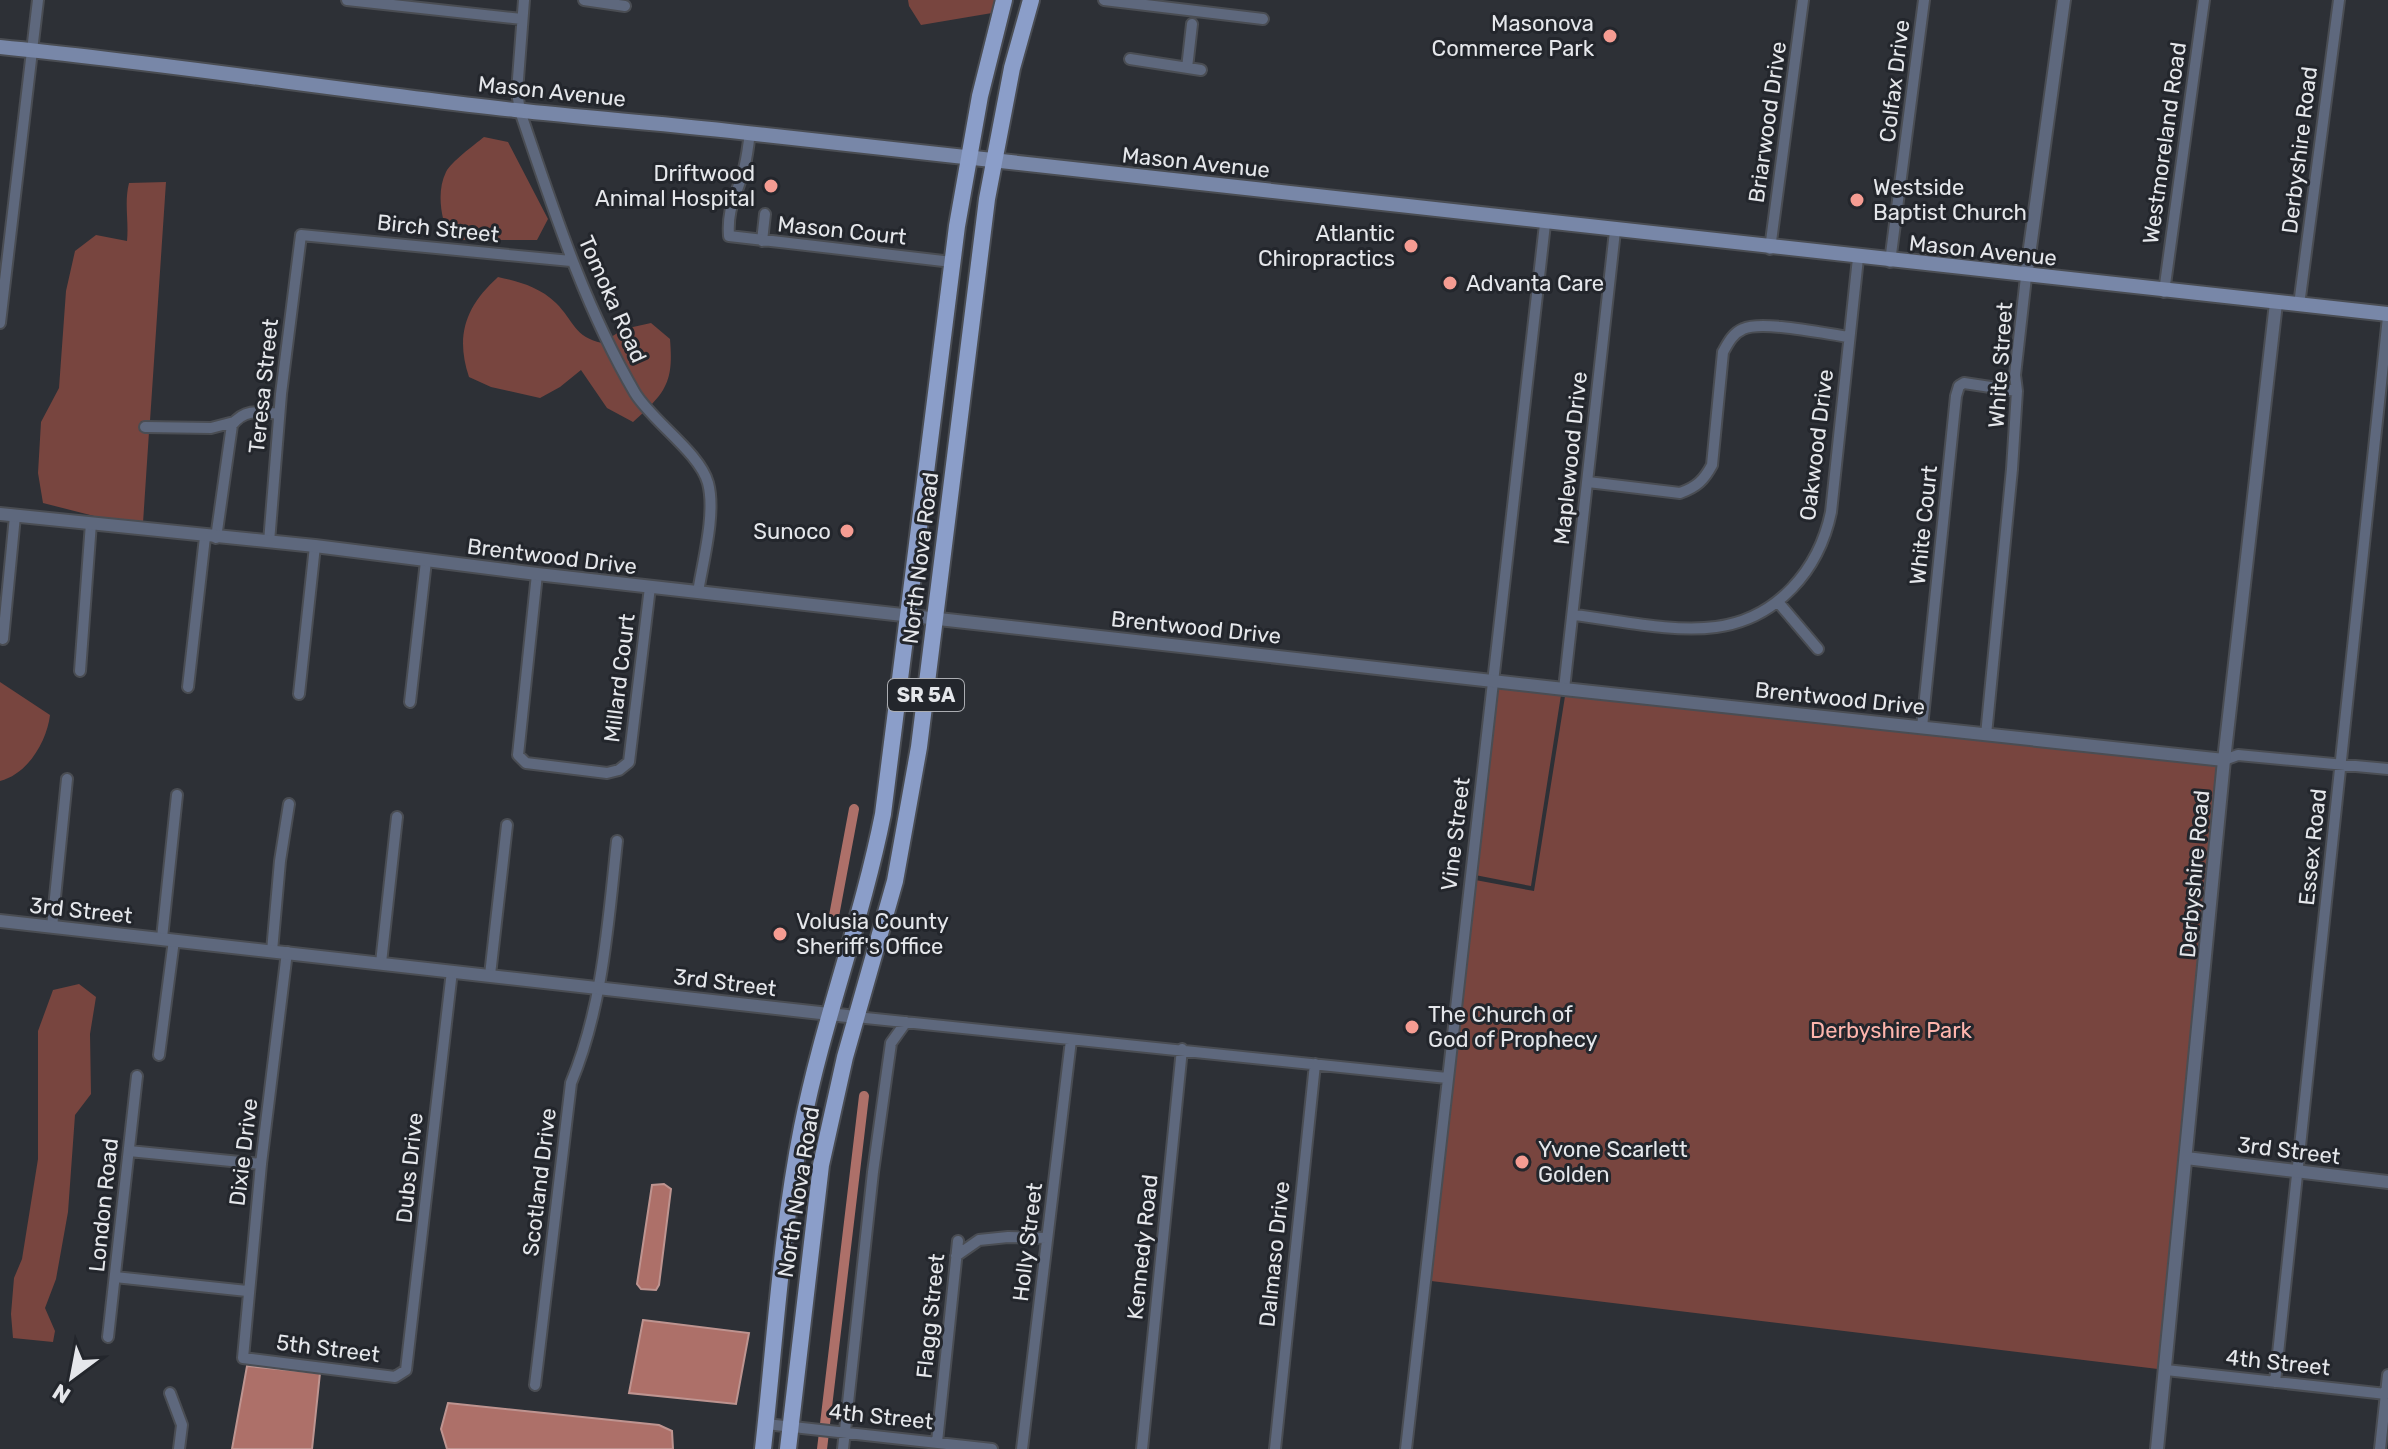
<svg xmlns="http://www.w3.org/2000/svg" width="2388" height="1449" font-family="Rubik,sans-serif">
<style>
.green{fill:#78453f}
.water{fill:#ad7069;stroke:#be9490;stroke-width:2}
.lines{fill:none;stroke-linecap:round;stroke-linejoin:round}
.canal{stroke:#ad7069;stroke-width:10}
.minor-casing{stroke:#4a4d53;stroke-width:14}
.tertiary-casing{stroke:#4a4d53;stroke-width:16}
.secondary-casing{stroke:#4a4d53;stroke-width:18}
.primary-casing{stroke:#4a4d53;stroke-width:20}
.minor{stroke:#5e687d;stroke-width:10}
.tertiary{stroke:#5e687d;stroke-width:12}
.secondary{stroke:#7887a8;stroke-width:14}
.primary{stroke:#8b9ec9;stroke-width:16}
.poi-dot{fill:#f59c92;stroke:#23262c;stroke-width:3}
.labels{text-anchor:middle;stroke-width:6;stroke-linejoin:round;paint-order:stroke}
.shield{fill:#23262c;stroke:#abadb2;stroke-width:2}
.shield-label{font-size:20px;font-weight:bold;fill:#e5e7eb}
.poi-label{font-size:22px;fill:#e5e7eb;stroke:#23262c;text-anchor:start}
.street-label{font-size:22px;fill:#e5e7eb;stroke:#23262c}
.park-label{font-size:22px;fill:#feb5ad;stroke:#23262c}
</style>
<rect width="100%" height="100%" fill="#2d3036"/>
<path class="green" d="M908,0H996L992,13L921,25L909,6Z
M484,137L508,142L548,219L537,240H451C441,221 436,192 446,172C451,162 474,145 484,137Z
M166,182L150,421H141L139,431L149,432L143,523L102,518L43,503L38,473L41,422L59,388L66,291L75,251L96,235L127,241C129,221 124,203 129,183Z
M498,277C520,282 539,287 556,303C574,321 574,337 602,343L633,400L644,412L633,422L607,408L581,370L560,387L540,398L491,387L469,377C455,335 466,306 498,277Z
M651,323L670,339C672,366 672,384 652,404L642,393L611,337L624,329Z
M0,682L50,715C47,741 28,774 0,781Z
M1497,687L1561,695L1531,886L1475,875Z
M1566,690L2224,760L2166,1370L1423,1280L1470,879L1534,891Z
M79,984L96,997L90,1034L91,1094L75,1115L68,1212L56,1279L45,1308L55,1331L53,1342L13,1338L11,1314L14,1278L22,1259L38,1159V1031L53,990Z"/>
<path class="water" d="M664,1184L671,1189L659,1285L656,1290L641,1289L637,1284L652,1185Z
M643,1320L749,1333L736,1404L629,1393Z
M247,1366L320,1373L312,1449H232Z
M448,1403L659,1425L672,1431L673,1449H447L441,1429Z"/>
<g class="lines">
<path class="canal" d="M834,916L854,809
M822,1449L864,1096"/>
<g class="minor-casing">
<path id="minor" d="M347,0L522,19
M524,0L517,92L520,111C553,208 583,304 635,393C652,421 700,453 708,483C716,513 703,561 698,592
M584,0L625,6
M1104,0L1263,19
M1130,59L1201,70
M1187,68L1192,24
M750,133C748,146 747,160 743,172C736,197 727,208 729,236L952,262
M762,241L765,214
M1770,249L1803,0
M1890,262L1924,0
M2164,292L2204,0
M2299,305L2339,0
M0,323L38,0
M145,427L211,428L234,422
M1588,482L1680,493C1697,487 1704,480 1712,465L1723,352C1728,343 1733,333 1743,329C1762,320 1826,334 1849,337
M216,538L232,425C245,408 260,412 279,414
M269,542L281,394L301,235L571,261
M537,574L518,755L526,763L607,773L619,770L629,762L650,587
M1778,602L1818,649
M1574,615C1618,620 1672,633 1716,627C1777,619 1819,570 1831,512L1858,258
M3,639L15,516
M80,671L91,523
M188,687L205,537
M1564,689L1615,231
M299,694L315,546
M410,702L426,561
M1922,727L1956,396L1959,386L1964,383L2017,391
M1986,735L2012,469L2017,391L2015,375L2026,277
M2224,760L2238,755L2388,769
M52,927L67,779
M162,938L177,795
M272,951L280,861L289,804
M287,952L261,1164L243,1358L395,1377L406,1370L452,971
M381,963L397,817
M490,975L507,825
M856,1017L1447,1078
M159,1055L174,940
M129,1151L261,1164
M956,1256L979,1240L1008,1237L1047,1238
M115,1277L247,1291
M108,1337L137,1076
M2166,1370L2386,1394
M2275,1382L2388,317
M535,1385L571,1083C603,1006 608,923 617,841
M170,1393L182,1425L179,1449
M766,1424L992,1449
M937,1442L958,1241
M843,1449L873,1172L891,1043L906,1022
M1022,1449L1071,1040
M1142,1449L1182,1049
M1275,1449L1315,1064
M1406,1449L1545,224
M2380,1449L2388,1375"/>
</g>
<g class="tertiary-casing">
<path id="tertiary" d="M2026,277L2064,0
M0,514L315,546L537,574L1564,689L2224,760
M0,921L856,1017
M2186,1158L2388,1182
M2157,1449L2224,760L2276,303"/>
</g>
<g class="secondary-casing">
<path id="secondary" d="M0,47C172,64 343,91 515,110C595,119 676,124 756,134C1299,197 1843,259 2388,314"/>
</g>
<g class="primary-casing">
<path id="primary" d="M763,1449C775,1342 781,1233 802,1127C823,1021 862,920 883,814L957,226L980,96L1004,0
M788,1449L821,1165L845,1057L895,881L919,747L987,199L1012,68L1031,0"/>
</g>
<use href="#minor" class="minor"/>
<use href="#tertiary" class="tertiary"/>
<use href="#secondary" class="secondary"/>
<use href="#primary" class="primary"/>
</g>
<g class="poi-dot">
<circle cx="1610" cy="36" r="8"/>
<circle cx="771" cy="186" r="8"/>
<circle cx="1857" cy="200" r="8"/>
<circle cx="1411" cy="246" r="8"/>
<circle cx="1450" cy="283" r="8"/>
<circle cx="847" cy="531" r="8"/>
<circle cx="780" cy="934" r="8"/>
<circle cx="1412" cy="1027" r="8"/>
<circle cx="1522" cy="1162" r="8"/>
</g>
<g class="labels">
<rect class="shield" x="888" y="679" width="76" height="32" rx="6"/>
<g class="shield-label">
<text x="926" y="702">SR 5A</text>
</g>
<g class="poi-label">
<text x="1594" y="31" text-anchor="end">Masonova<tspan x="1594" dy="25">Commerce Park</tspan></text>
<text x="755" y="181" text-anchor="end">Driftwood<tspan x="755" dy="25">Animal Hospital</tspan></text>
<text x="1873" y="195">Westside<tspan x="1873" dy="25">Baptist Church</tspan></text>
<text x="1395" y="241" text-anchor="end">Atlantic<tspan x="1395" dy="25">Chiropractics</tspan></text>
<text x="1466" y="291">Advanta Care</text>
<text x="831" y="539" text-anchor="end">Sunoco</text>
<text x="796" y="929">Volusia County<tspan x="796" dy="25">Sheriff's Office</tspan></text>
<text x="1428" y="1022">The Church of<tspan x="1428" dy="25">God of Prophecy</tspan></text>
<text x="1538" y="1157">Yvone Scarlett<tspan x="1538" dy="25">Golden</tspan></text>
</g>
<g class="street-label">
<text transform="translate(1894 81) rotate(-83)" y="8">Colfax Drive</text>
<text transform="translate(552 91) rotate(6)" y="8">Mason Avenue</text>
<text transform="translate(1767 122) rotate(-82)" y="8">Briarwood Drive</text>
<text transform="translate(2164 143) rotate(-82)" y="8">Westmoreland Road</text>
<text transform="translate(2299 150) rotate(-83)" y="8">Derbyshire Road</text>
<text transform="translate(1196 162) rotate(6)" y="8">Mason Avenue</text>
<text transform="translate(438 228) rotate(6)" y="8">Birch Street</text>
<text transform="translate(842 230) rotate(6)" y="8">Mason Court</text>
<text transform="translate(1983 250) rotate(6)" y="8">Mason Avenue</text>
<text transform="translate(613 299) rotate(66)" y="8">Tomoka Road</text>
<text transform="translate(2000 365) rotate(-86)" y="8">White Street</text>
<text transform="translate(263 386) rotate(-84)" y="8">Teresa Street</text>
<text transform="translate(1816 445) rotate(-83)" y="8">Oakwood Drive</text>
<text transform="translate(1570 458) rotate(-84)" y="8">Maplewood Drive</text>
<text transform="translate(1923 525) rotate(-84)" y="8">White Court</text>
<text transform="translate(552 556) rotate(7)" y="8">Brentwood Drive</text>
<text transform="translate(920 558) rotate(-83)" y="8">North Nova Road</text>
<text transform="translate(1196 627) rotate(6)" y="8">Brentwood Drive</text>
<text transform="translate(619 678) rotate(-83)" y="8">Millard Court</text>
<text transform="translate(1840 698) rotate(6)" y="8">Brentwood Drive</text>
<text transform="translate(1455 834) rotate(-83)" y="8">Vine Street</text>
<text transform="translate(2312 847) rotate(-84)" y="8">Essex Road</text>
<text transform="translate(2194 874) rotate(-85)" y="8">Derbyshire Road</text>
<text transform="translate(81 910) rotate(6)" y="8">3rd Street</text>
<text transform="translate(725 982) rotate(7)" y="8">3rd Street</text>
<text transform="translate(2289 1150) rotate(7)" y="8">3rd Street</text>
<text transform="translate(243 1152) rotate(-83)" y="8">Dixie Drive</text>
<text transform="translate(409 1168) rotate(-84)" y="8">Dubs Drive</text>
<text transform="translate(539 1182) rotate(-83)" y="8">Scotland Drive</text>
<text transform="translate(798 1192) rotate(-81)" y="8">North Nova Road</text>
<text transform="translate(103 1205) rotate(-84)" y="8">London Road</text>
<text transform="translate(1027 1242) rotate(-83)" y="8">Holly Street</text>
<text transform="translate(1142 1247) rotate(-84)" y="8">Kennedy Road</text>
<text transform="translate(1274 1254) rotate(-84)" y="8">Dalmaso Drive</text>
<text transform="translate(930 1316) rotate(-84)" y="8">Flagg Street</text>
<text transform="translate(328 1348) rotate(7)" y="8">5th Street</text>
<text transform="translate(2278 1362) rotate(6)" y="8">4th Street</text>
<text transform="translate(881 1416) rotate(6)" y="8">4th Street</text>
</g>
<g class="park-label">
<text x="1891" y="1038">Derbyshire Park</text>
</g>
</g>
<g transform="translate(72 1377) rotate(212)" stroke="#23262c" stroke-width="6" paint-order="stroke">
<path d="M0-6L14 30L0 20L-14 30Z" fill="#e5e7eb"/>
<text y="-12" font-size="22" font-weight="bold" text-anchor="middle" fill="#e5e7eb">N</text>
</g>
</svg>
